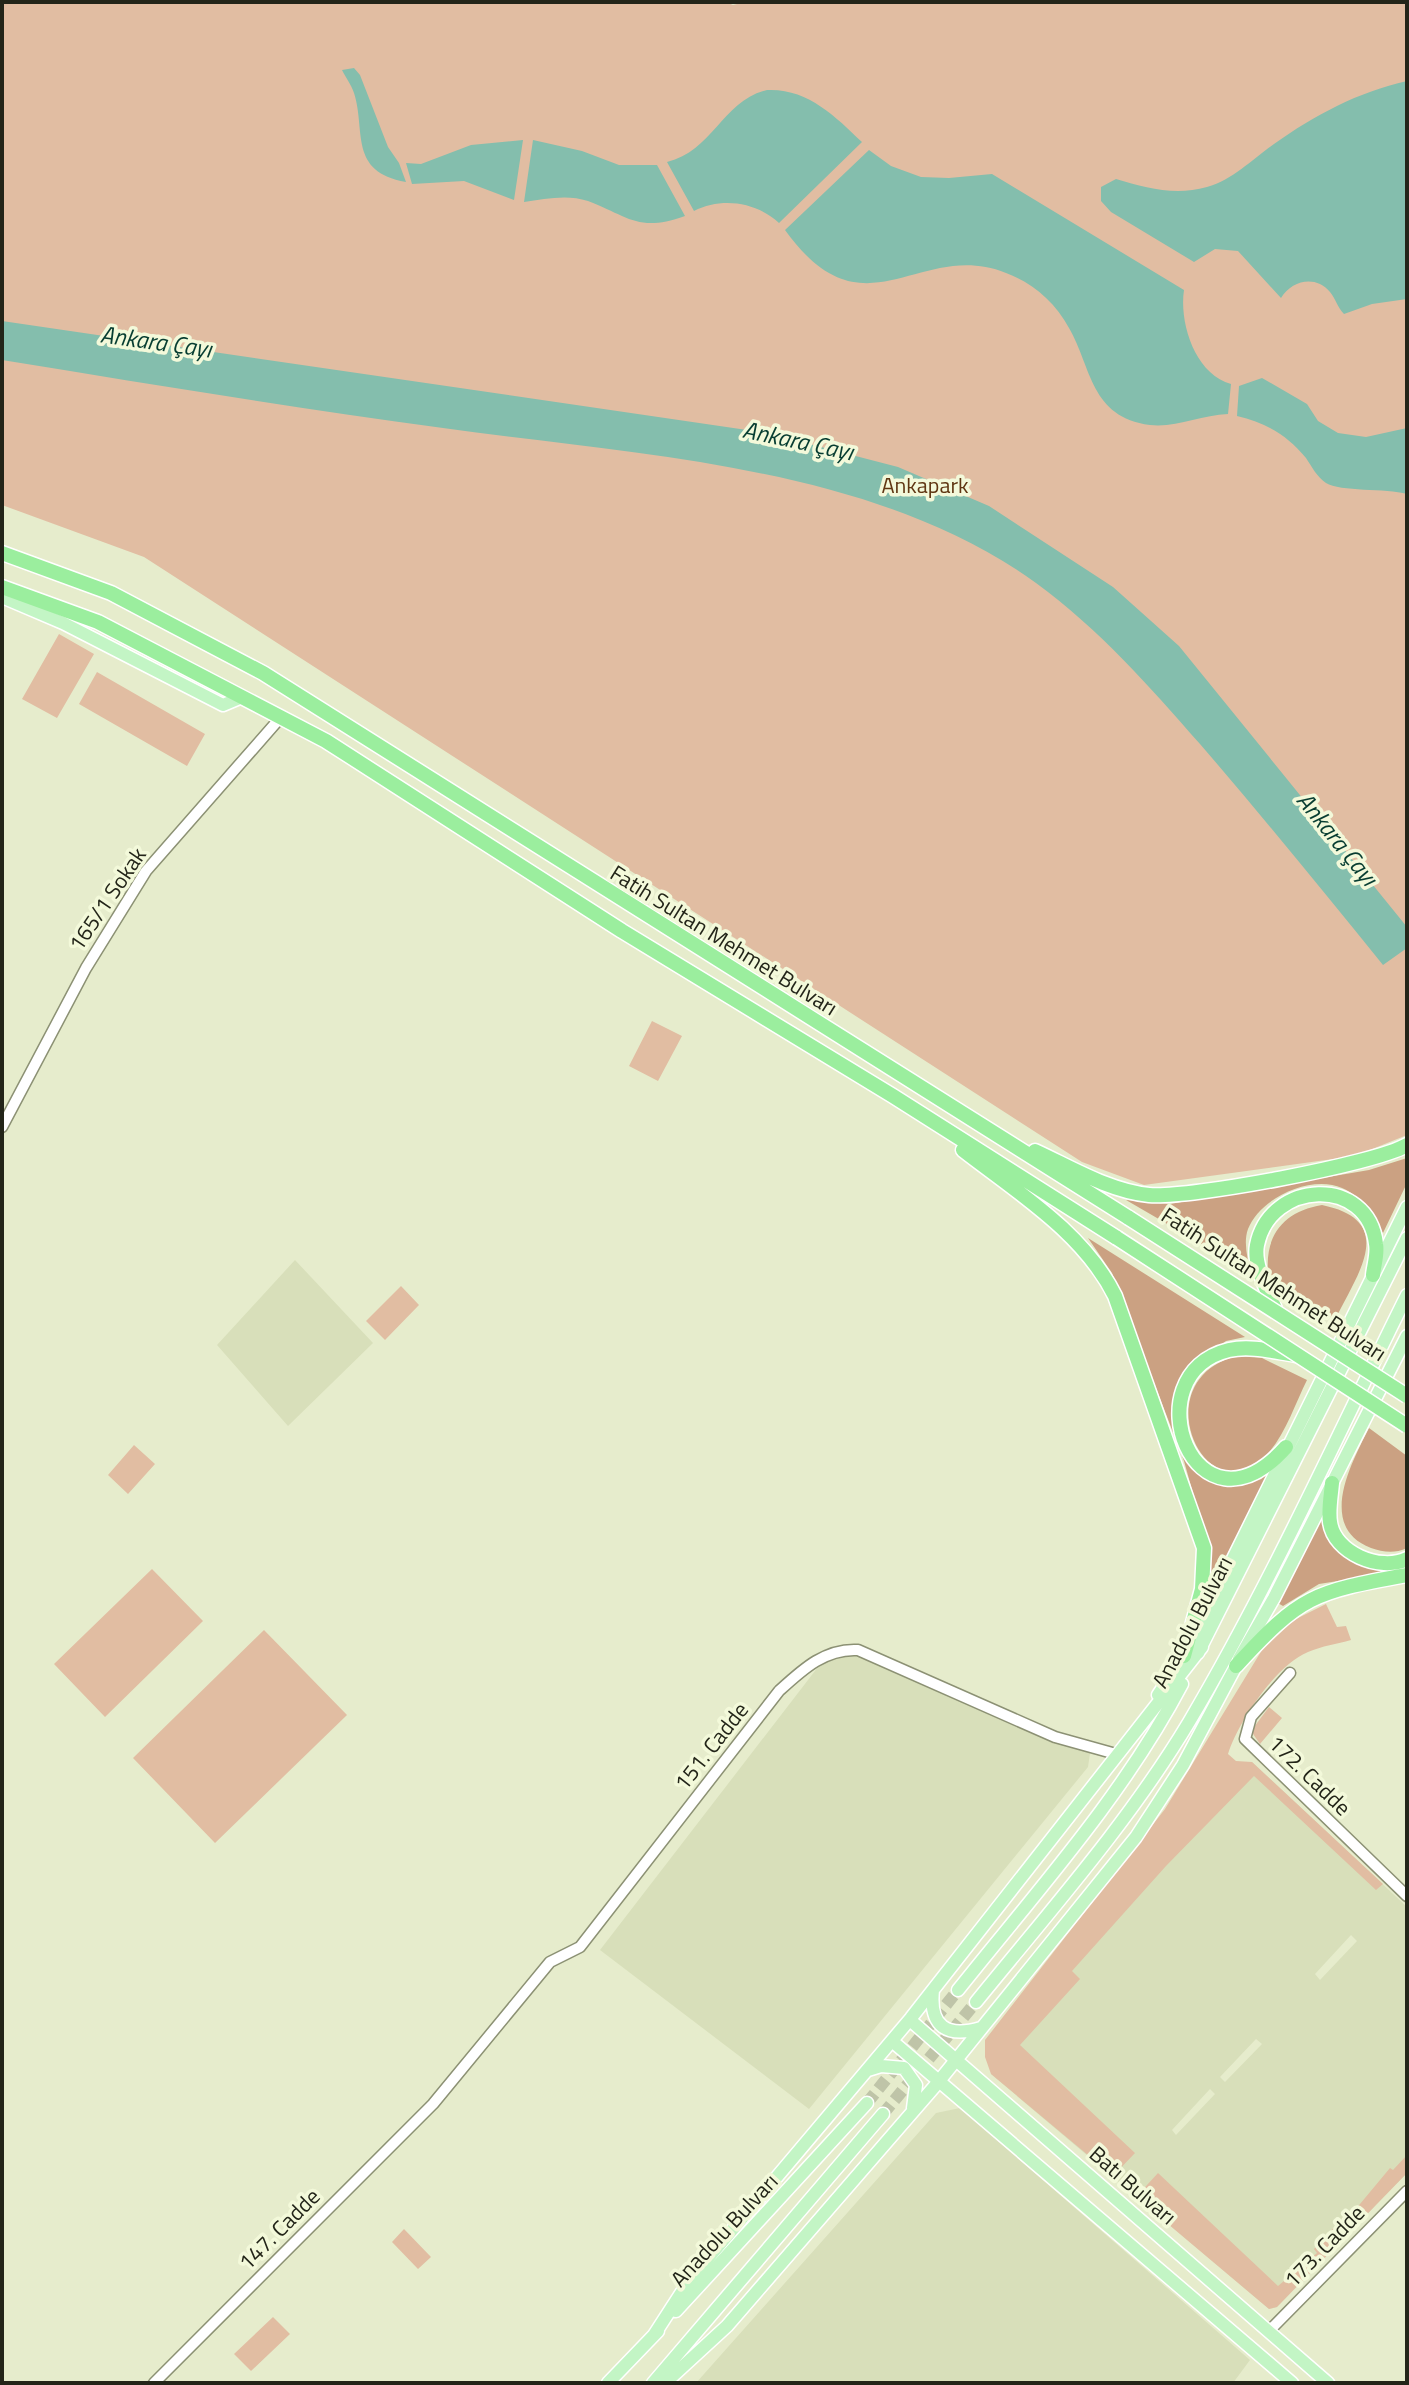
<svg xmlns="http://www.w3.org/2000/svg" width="1409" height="2385" font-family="'Titillium Web',sans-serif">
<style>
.built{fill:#d8dfba;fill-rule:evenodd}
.green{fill:#e1bda2}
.forest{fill:#cba182}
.water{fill:#84bead}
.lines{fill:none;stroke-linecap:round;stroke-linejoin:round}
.major-tunnel{stroke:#bfc4a8;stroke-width:12;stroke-dasharray:12 6;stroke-linecap:butt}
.minor-casing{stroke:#8c9174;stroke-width:13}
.major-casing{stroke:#fff;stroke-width:15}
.highway-casing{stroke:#fff;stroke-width:17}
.minor{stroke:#fff;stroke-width:10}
.major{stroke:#c3f5c5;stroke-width:12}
.highway{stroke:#9bee9e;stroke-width:14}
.highway-bridge-casing{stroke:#fff;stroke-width:17;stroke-linecap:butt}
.highway-bridge{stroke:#9bee9e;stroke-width:14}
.labels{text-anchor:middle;stroke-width:7;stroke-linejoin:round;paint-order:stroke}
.park-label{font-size:22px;fill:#603713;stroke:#f3f9da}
.street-label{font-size:22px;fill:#232519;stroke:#f3f9da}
.water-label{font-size:24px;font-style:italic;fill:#073d31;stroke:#f3f9da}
</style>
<rect width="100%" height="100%" fill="#e6eccc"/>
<path class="built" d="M295,1260L373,1343L288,1426L217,1345Z
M858,1650L1090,1753L1088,1767L809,2109L600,1950L828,1654Z
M1252,1762L1407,1907V2173L1277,2307L1269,2309L991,2074L1166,1837ZM1351,1935L1357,1941L1320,1980L1315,1974ZM1256,2039L1262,2044L1225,2082L1220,2077ZM1210,2089L1215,2094L1176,2135L1172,2130Z
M960,2108L1250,2360L1233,2383H696L936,2113Z"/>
<path class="green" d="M2,2H726L733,5L745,2H1407V1135L1355,1156L1144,1185L1082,1162L144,557L2,505Z
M59,634L94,654L57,718L22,699Z
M97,672L205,734L187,766L79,704Z
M652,1021L682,1036L658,1081L629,1066Z
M401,1286L419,1305L385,1340L366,1321Z
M134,1445L155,1464L128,1494L108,1475Z
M152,1569L203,1621L105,1717L54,1664Z
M1326,1604L1337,1627L1346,1626L1351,1640C1337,1644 1322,1646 1308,1652C1276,1665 1238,1722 1228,1754L1236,1761L1252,1762L1383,1884L1376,1890L1254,1776L1166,1866L1072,1971L1080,1979L1020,2045L1135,2153L1113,2176L991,2074L985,2057V2040L1165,1809L1262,1650L1294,1620Z
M264,1630L347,1715L215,1843L133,1758Z
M1269,1707L1282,1718L1260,1744L1251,1731Z
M1407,2155V2173L1277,2307L1269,2309L1136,2197L1158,2173L1278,2286L1317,2253L1314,2249L1342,2219L1345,2222L1390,2168L1393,2170Z
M404,2229L431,2257L418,2269L392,2242Z
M273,2317L290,2334L251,2371L234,2354Z"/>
<path class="forest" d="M1407,1158V1183L1383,1233C1372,1215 1363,1197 1342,1188C1311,1174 1260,1198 1248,1229C1243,1243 1248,1258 1250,1272L1126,1200L1170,1204L1369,1170Z
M1322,1205C1399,1221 1357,1274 1335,1320L1293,1295L1268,1272C1265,1234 1285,1211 1322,1205Z
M1088,1238L1245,1337L1226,1341L1190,1368L1177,1434L1224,1484L1251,1481L1269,1474L1207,1603L1211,1572L1209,1551L1184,1461L1112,1273Z
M1237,1356L1262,1358L1307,1380C1296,1402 1286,1432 1270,1451C1208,1525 1140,1380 1237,1356Z
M1369,1428L1407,1456V1548C1394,1554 1383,1552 1371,1548C1316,1527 1352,1462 1369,1428Z
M1320,1512C1343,1565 1354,1561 1407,1563V1570L1319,1584L1283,1606L1276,1602Z"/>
<path class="water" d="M354,68L360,75L388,147L399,163L406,182C348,172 366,130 354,93C351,84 346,78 342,70Z
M1407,81V299L1372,304L1344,314C1337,307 1336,299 1330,292C1316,275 1292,280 1281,298L1238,251L1215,249L1194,262L1111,212L1101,201V187L1116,179C1146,188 1175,196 1207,187C1234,179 1252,159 1274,144C1315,115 1358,92 1407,81Z
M767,90C807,88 835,116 862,142L779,223C756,202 722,197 694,211L667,162C713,151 723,100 767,90Z
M523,140L514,200L464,181L412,184L406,163L421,164L471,145Z
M533,140L582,151L619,165H657L685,216C638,233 628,216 588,201C567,194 545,199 524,202Z
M869,150L891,166L921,177L949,178L992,174L1184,290C1179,323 1195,374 1231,384L1228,414C1201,415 1176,428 1150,425C1090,417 1092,368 1069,328C1055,302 1033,283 1006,273C918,238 865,341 785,230Z
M2,321L767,433L898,467L989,506L1113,587L1179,646L1407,927V948L1383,965C1323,891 1263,817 1200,744C1149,686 1099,629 1036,583C871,464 640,456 443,428C295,408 149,384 2,360Z
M1262,378L1307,404L1318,421L1338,433L1366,437L1407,428V494C1386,488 1340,492 1326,483C1317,477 1312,467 1306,458C1287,435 1266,423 1237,416L1239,386Z"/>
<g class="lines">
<path class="major-tunnel" d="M867,2103L958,1990
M883,2114L976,2002"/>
<g class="minor-casing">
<path id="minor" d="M2,1127L86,968L146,871L281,717
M1290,1673L1251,1717L1245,1739L1407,1896
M1270,2330L1407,2191
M154,2383L433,2104L550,1962L580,1947L779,1691C802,1670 825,1648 858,1650L1055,1737L1116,1754"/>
</g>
<g class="major-casing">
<path id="major" d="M2,597L63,623L223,705L242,697
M1198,1653L1407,1238
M1239,1659L1274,1598L1407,1336
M1158,1695L1184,1656L1218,1589L1407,1207
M933,1990C929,2027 947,2038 981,2028
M958,1990C1037,1891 1123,1796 1182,1684
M976,2002C1049,1912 1129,1822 1189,1722C1270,1585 1336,1438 1407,1295
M910,2020L1328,2383
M892,2041L1292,2383
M868,2070L881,2066L904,2068L916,2085L913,2108
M676,2311L867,2103
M654,2335L689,2281L911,2018L1202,1647
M608,2383L658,2331
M653,2383L883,2114
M665,2383L727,2326L935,2086L1136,1837L1183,1765L1236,1666"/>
</g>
<g class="highway-casing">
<path id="highway" d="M2,553L111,593L263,673L1129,1218
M2,587L98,622L326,741L622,931L893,1096L1117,1238
M963,1150C1017,1192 1084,1233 1115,1296L1204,1548L1202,1589L1184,1656
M1035,1151C1070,1167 1109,1191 1149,1195C1187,1199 1375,1164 1407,1145
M1275,1309C1268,1291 1253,1265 1257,1245C1270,1180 1368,1175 1376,1244C1378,1254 1374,1265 1373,1275
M1286,1447C1195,1549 1130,1374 1229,1350C1251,1345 1275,1352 1296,1355
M1332,1483C1331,1495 1328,1510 1330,1522C1334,1553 1380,1572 1407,1559
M1236,1666C1301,1595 1313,1592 1407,1575"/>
</g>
<use href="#minor" class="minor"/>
<use href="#major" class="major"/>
<use href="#highway" class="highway"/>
<g class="highway-bridge-casing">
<path id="highway-bridge" d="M1129,1218L1407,1396
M1117,1238L1407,1426"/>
</g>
<use href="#highway-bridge" class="highway-bridge"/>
</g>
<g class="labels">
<g class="park-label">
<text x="925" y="493">Ankapark</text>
</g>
<g class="street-label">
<text transform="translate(107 899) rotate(-56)" y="8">165/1 Sokak</text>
<text transform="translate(724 940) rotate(32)" y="8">Fatih Sultan Mehmet Bulvarı</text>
<text transform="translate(1274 1284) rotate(33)" y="8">Fatih Sultan Mehmet Bulvarı</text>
<text transform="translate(1192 1622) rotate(-62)" y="8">Anadolu Bulvarı</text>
<text transform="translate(711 1746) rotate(-52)" y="8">151. Cadde</text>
<text transform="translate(1310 1775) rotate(44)" y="8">172. Cadde</text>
<text transform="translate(1133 2185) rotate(41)" y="8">Batı Bulvarı</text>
<text transform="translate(279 2229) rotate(-45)" y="8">147. Cadde</text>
<text transform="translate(724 2230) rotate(-47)" y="8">Anadolu Bulvarı</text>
<text transform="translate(1324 2246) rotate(-46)" y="8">173. Cadde</text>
</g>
<g class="water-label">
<text transform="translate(156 342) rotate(8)" y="8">Ankara Çayı</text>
<text transform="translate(798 441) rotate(12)" y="8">Ankara Çayı</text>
<text transform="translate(1337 839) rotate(51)" y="8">Ankara Çayı</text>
</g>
</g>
<rect width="1409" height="2385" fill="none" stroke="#232519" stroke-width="8"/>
</svg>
